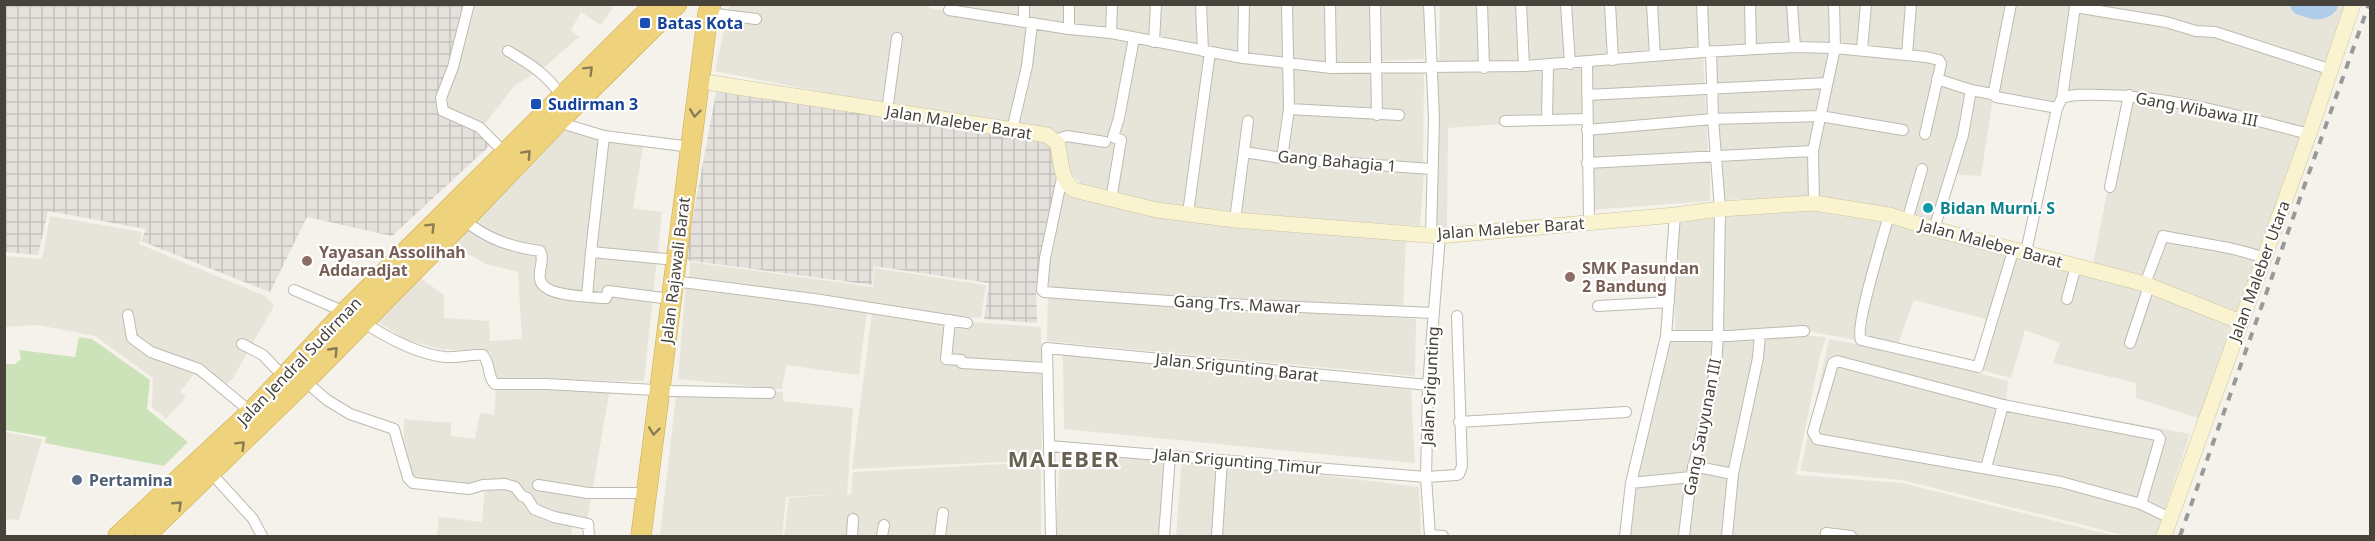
<svg xmlns="http://www.w3.org/2000/svg" width="2375" height="541" font-family="'Noto Sans',sans-serif">
<style>
.residential{fill:#e7e4da}
.industrial{fill:url(#industrial-grid)}
.green{fill:#cce3b9}
.lines{fill:none;stroke-linecap:round;stroke-linejoin:round}
.river{stroke:#afcce9;stroke-width:22}
.street-casing{stroke:#bebaaf;stroke-width:12}
.secondary-casing{stroke:#cbc49e;stroke-width:16}
.highway-casing{stroke:#ccaa4d;stroke-width:21}
.street{stroke:#fff;stroke-width:10}
.secondary{stroke:#f9f3d0;stroke-width:15}
.highway{stroke:#eed37c;stroke-width:20}
.rail{stroke:#999;stroke-width:4;stroke-dasharray:8 8;stroke-linecap:butt}
.oneway{stroke:#8a7d54}
.transit-dot{fill:#1a4fb4;stroke:#fff;stroke-width:2}
.culture-dot{fill:#0f9aa8;stroke:#fff;stroke-width:2}
.education-dot{fill:#8d6e63;stroke:#fff;stroke-width:2}
.service-dot{fill:#5c6f8a;stroke:#fff;stroke-width:2}
.labels{text-anchor:middle;stroke-width:4.5;stroke-linejoin:round;paint-order:stroke}
.transit-label{font-size:16px;font-weight:bold;fill:#164399;stroke:#fff;text-anchor:start}
.street-label{font-size:16px;fill:#47433a;stroke:#fff}
.culture-label{font-size:16px;font-weight:bold;fill:#0d838f;stroke:#fff;text-anchor:start}
.education-label{font-size:16px;font-weight:bold;fill:#785e54;stroke:#fff;text-anchor:start}
.service-label{font-size:16px;font-weight:bold;fill:#4e5e75;stroke:#fff;text-anchor:start}
.district-label{font-size:22px;font-weight:bold;letter-spacing:1.5px;fill:#696252;stroke:#fff}
</style>
<defs>
<pattern id="industrial-grid" width="8" height="8" patternUnits="userSpaceOnUse" patternTransform="scale(1.5)"><rect width="8" height="8" fill="#e4e1dc"/><path d="M0 4h8M4 0v8" fill="none" stroke="#c5c2be"/></pattern>
</defs>
<rect width="100%" height="100%" fill="#f4f2eb"/>
<path class="residential" d="M608,4L613,8L601,25L581,12L571,30L579,37L541,70L515,85L484,125L446,108L471,5Z
M730,4L929,5V8L1276,62L1424,68L1423,166L1239,147L1238,155L1285,162L1424,173L1420,226L1206,211L1144,201L1081,184L1024,125L837,95L715,71Z
M2287,4L2320,16L2333,5H2347L2238,316L2093,265L2126,94L2063,89L2057,108L1993,97L1981,176L1950,174L1938,223L1814,200L1821,118L1838,45L1837,5Z
M941,5H1424V59L1314,64L1132,33Z
M1440,5H1699L1701,50L1516,65L1439,62Z
M1704,5H1832L1834,43L1706,49Z
M1829,49L1810,197L1723,200L1716,55Z
M1703,54L1708,154L1590,161L1591,63Z
M1585,64V118L1448,128L1447,227L1432,226L1435,68L1505,71Z
M568,123L644,140L633,208L662,212L644,381L492,379L491,352L441,349L407,340L376,321L419,277L444,295V318L489,321L490,341L522,339L518,272L486,264L451,244Z
M1710,158V201L1590,210L1589,165Z
M1058,188L1137,209L1406,238L1403,311L1039,291Z
M1806,210L1911,227L2090,272L2230,325L2204,420L2136,398V383L2053,363L2060,343L2025,330L2011,378L1981,370L1989,320L1914,300L1897,347L1807,331L1675,334L1674,216Z
M50,216L142,232L139,244L265,296L274,306L233,378L220,392L194,374L180,392L186,397L166,419L152,407L153,378L95,336L38,325L5,327V256L42,259Z
M690,262L873,287L874,268L986,285L981,318L884,309L689,281Z
M686,282L867,310L859,375L786,365L782,389L678,379Z
M1048,293L1416,319L1415,376L1047,341Z
M872,312L943,320L1041,327L1042,460L852,469Z
M1803,335L1826,337L1819,360L1796,475L1902,483L2115,536H1629L1633,453L1665,340Z
M1829,339L1893,351L2008,381L2006,400L2190,434L2156,536H2127L1902,480L1800,471Z
M1063,354L1411,390L1415,463L1064,429Z
M496,386L610,388L587,522L573,520L571,536H437L439,517L482,522L485,485L403,477L404,419L451,423V436L475,439L480,413L494,415Z
M677,388L783,392V401L853,408L847,495L851,494L853,472L1041,462V536H784L789,498L839,494L786,497L782,536H660Z
M5,432L42,439L19,520L5,519Z
M1060,450L1166,461L1160,536H1056Z
M1182,458L1419,487L1421,536H1176Z"/>
<path class="industrial" d="M4,5H467L441,110L498,138L392,236L307,217L270,292L141,241L146,229L48,211L38,255L5,252Z
M717,87L1044,139L1055,151L1056,180L1036,286L1037,323L984,319L989,283L873,266L872,285L685,260Z"/>
<path class="green" d="M79,337L92,339L150,380L147,409L188,442L164,466L45,443L46,437L5,430V364H15L21,359L19,350L75,357Z"/>
<g class="lines">
<path class="river" d="M2301,4C2310,7 2320,12 2327,4"/>
<g class="street-casing">
<path id="street" d="M469,4L453,67L441,98L443,111L479,127L505,153
M1024,4V22
M1201,4L1203,51
M1330,4L1331,68
M1375,4L1377,115
M1429,4L1434,119L1431,235
M1482,4L1484,68
M1521,4L1524,66
M1566,4L1570,64
M1610,4L1613,60
M1652,4L1655,56
M1702,4L1704,52
M1750,4L1751,49
M1792,4L1795,47
M949,10L1069,29L1111,33L1243,58L1331,68L1524,66L1704,52L1795,47L1835,48L1926,57L1939,60L1941,64L1925,134
M708,13L756,19
M1069,29V4
M1111,33L1112,4
M1154,42L1156,4
M1862,50L1866,4
M508,51C530,64 548,75 562,97
M1907,55L1911,4
M1243,58L1244,4
M1587,62L1589,222
M1937,79L1971,90
M1992,94L1996,97L2057,108
M1587,95L1827,83
M2062,98L2075,7L2166,22L2196,31L2215,32L2332,70
M1289,109L1399,115
M887,111L897,38
M1547,120L1548,65
M1505,121L1587,119
M558,122L604,136L691,147
M1012,130L1027,66L1032,24
M1587,130L1713,119L1820,116L1903,130
M1055,140L1067,136L1105,142
M1244,152L1282,158L1431,169
M1282,158L1289,109L1287,4
M1587,163L1813,151
M1063,173L1045,258L1042,290L1044,292L1183,302L1434,313
M2110,187L2129,95
M1111,200L1121,140L1113,137L1119,118L1134,38
M1814,203L1813,151L1835,48L1834,4
M1188,213L1210,52
M1889,215C1884,234 1854,328 1861,340L1978,367L2014,248
M464,220C487,239 511,247 540,251C545,260 538,270 540,279C542,297 591,297 606,298L608,291L671,299
M1235,220L1248,121
M1907,221L1922,169
M1934,229L1963,135L1971,90L1992,94L1994,91L2011,4
M591,252L604,136
M2026,252L2057,108L2062,98C2075,93 2089,95 2103,95C2173,96 2242,117 2309,134
M674,281L814,299L967,323
M2145,284L2163,236C2197,243 2231,246 2264,258
M294,290L345,312
M587,297L591,252L676,260
M2067,299L2076,266
M1598,306L1669,302
M128,315L132,338L151,352L199,369L251,412
M950,320L946,359L961,360L962,363L1046,368
M363,322C386,337 417,354 445,357C458,358 471,354 483,355C491,364 487,377 495,384H546L673,391L770,393
M1666,336H1729L1804,331
M2130,343L2149,286
M242,344L263,355L284,377
M305,381L327,400L350,414L394,429L408,478L413,483L469,489L483,485L505,484L515,487L522,496L527,498L534,509L554,517L588,524L589,536
M1459,422L1626,412
M1049,446L1426,477L1457,475L1459,474L1462,466L1457,316
M1693,466L1733,474L1758,358L1760,334
M1986,468L2003,405
M212,474L253,519L262,536
M1631,483L1691,477
M538,485L588,493H646
M2141,504L2061,482L1817,439L1813,432L1833,363L1837,361L2003,405L2157,435L2160,439L2141,504L2170,518
M1430,535L1443,536
M852,536L853,519
M882,536L884,525
M940,536L943,513
M1051,536L1047,348L1428,385
M1164,536L1170,456
M1217,536L1222,460
M1430,536L1426,477L1428,385L1440,236
M1625,536L1631,483L1666,336L1675,215
M1684,536L1691,477L1709,402L1716,366L1718,336L1720,209L1713,119L1711,51
M1727,536L1733,474
M1826,536V533L1851,536"/>
</g>
<g class="secondary-casing">
<path id="secondary" d="M699,81L1047,135L1057,143C1062,159 1059,179 1074,190L1157,210L1235,220L1440,236L1675,215L1720,209L1814,203L1889,215L1934,229L2145,284L2241,322
M2164,536L2309,134L2353,4"/>
</g>
<g class="highway-casing">
<path id="highway" d="M118,536L251,412L345,312L655,4
M145,536L305,381L464,220L558,122L677,4
M641,536L708,13L711,4"/>
</g>
<use href="#street" class="street"/>
<use href="#secondary" class="secondary"/>
<use href="#highway" class="highway"/>
<path class="rail" d="M2180,536L2369,4"/>
</g>
<defs><path id="oneway-chevron" d="M-2-3.5L2.5 0L-2 3.5" fill="none" stroke-width="1.6" stroke-linecap="round" stroke-linejoin="round" transform="scale(1.5)"/></defs>
<g class="oneway">
<use href="#oneway-chevron" transform="translate(589 70) rotate(-45)"/>
<use href="#oneway-chevron" transform="translate(695 113) rotate(97)"/>
<use href="#oneway-chevron" transform="translate(527 154) rotate(-47)"/>
<use href="#oneway-chevron" transform="translate(431 227) rotate(-45)"/>
<use href="#oneway-chevron" transform="translate(334 351) rotate(-46)"/>
<use href="#oneway-chevron" transform="translate(654 431) rotate(97)"/>
<use href="#oneway-chevron" transform="translate(241 445) rotate(-45)"/>
<use href="#oneway-chevron" transform="translate(178 505) rotate(-43)"/>
</g>
<g class="transit-dot">
<rect x="639" y="17" width="12" height="12" rx="3"/>
<rect x="530" y="98" width="12" height="12" rx="3"/>
</g>
<circle class="culture-dot" cx="1928" cy="208" r="6"/>
<g class="education-dot">
<circle cx="307" cy="261" r="6"/>
<circle cx="1570" cy="277" r="6"/>
</g>
<circle class="service-dot" cx="77" cy="480" r="6"/>
<g class="labels">
<g class="transit-label">
<text x="657" y="29">Batas Kota</text>
<text x="548" y="110">Sudirman 3</text>
</g>
<g class="street-label">
<text transform="translate(2197 109) rotate(11)" y="6">Gang Wibawa III</text>
<text transform="translate(959 122) rotate(9)" y="6">Jalan Maleber Barat</text>
<text transform="translate(1337 161) rotate(5)" y="6">Gang Bahagia 1</text>
<text transform="translate(1511 228) rotate(-4)" y="6">Jalan Maleber Barat</text>
<text transform="translate(1991 243) rotate(15)" y="6">Jalan Maleber Barat</text>
<text transform="translate(675 270) rotate(-83)" y="6">Jalan Rajawali Barat</text>
<text transform="translate(2259 271) rotate(-70)" y="6">Jalan Maleber Utara</text>
<text transform="translate(1237 304) rotate(3)" y="6">Gang Trs. Mawar</text>
<text transform="translate(299 361) rotate(-46)" y="6">Jalan Jendral Sudirman</text>
<text transform="translate(1237 367) rotate(6)" y="6">Jalan Srigunting Barat</text>
<text transform="translate(1430 386) rotate(-87)" y="6">Jalan Srigunting</text>
<text transform="translate(1702 427) rotate(-79)" y="6">Gang Sauyunan III</text>
<text transform="translate(1238 461) rotate(5)" y="6">Jalan Srigunting Timur</text>
</g>
<g class="culture-label">
<text x="1940" y="214">Bidan Murni. S</text>
</g>
<g class="education-label">
<text x="319" y="258">Yayasan Assolihah<tspan x="319" dy="18">Addaradjat</tspan></text>
<text x="1582" y="274">SMK Pasundan<tspan x="1582" dy="18">2 Bandung</tspan></text>
</g>
<g class="service-label">
<text x="89" y="486">Pertamina</text>
</g>
<g class="district-label">
<text x="1064" y="467">MALEBER</text>
</g>
</g>
<rect width="2375" height="541" fill="none" stroke="#47433a" stroke-width="12"/>
</svg>
